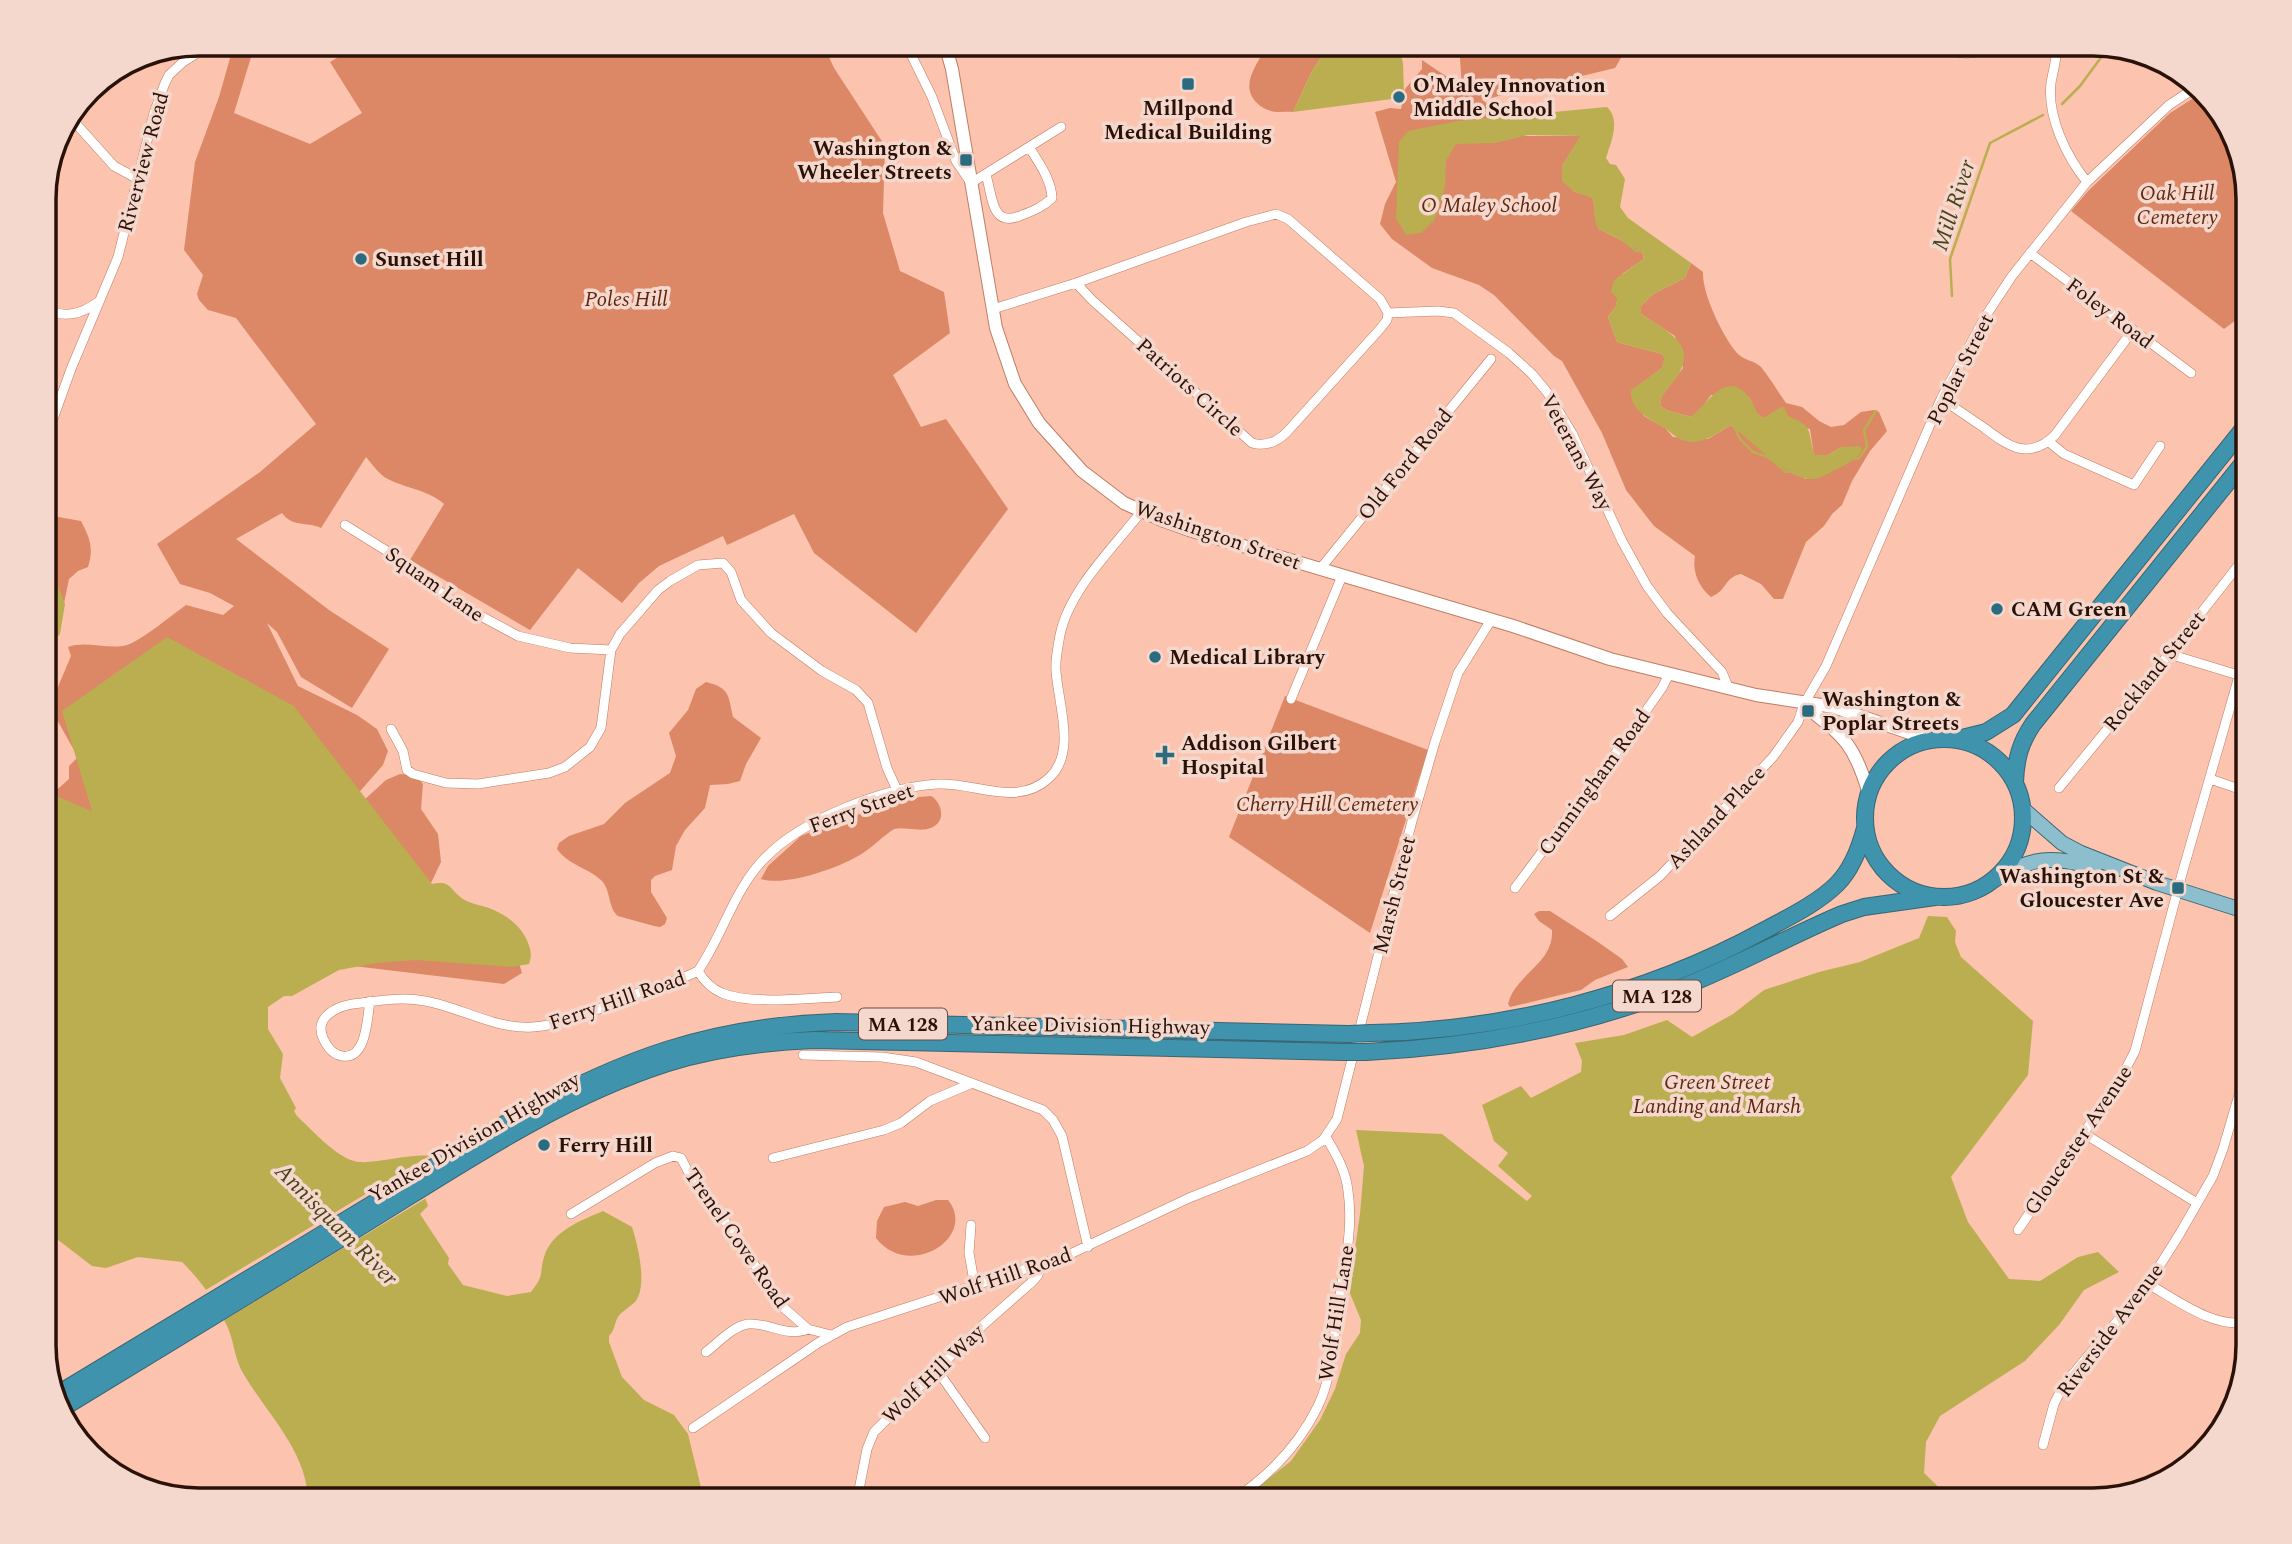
<svg xmlns="http://www.w3.org/2000/svg" width="2292" height="1544" font-family="Spectral,serif">
<style>
.green{fill:#dc8765}
.water{fill:#bbae50}
.pier{fill:#fcc3ae}
.lines{fill:none;stroke-linecap:round;stroke-linejoin:round}
.stream{stroke:#bbae50;stroke-width:2.5}
.street-casing{stroke:#bf7d64;stroke-width:10}
.secondary-casing{stroke:#bf7d64;stroke-width:14}
.primary-casing{stroke:#386673;stroke-width:16}
.highway-casing{stroke:#386673;stroke-width:18}
.street{stroke:#fff;stroke-width:9}
.secondary{stroke:#fff;stroke-width:12}
.primary{stroke:#8cbece;stroke-width:14}
.highway{stroke:#3f93ad;stroke-width:16}
.rail{stroke:#8b6354;stroke-width:2.5;stroke-dasharray:9 9;stroke-linecap:butt}
.highway-bridge-casing{stroke:#386673;stroke-width:18;stroke-linecap:butt}
.highway-bridge{stroke:#3f93ad;stroke-width:16}
.poi-dot{fill:#2a6b7f;stroke:#f5d8cd;stroke-width:2.5}
.labels{text-anchor:middle;stroke-width:7;stroke-linejoin:round;paint-order:stroke}
.shield{fill:#f5d8cd;stroke:#684d43;stroke-width:2}
.shield-label{font-size:19px;font-weight:bold;fill:#2b1208}
.poi-label{font-size:21px;font-weight:bold;fill:#2b1208;stroke:#f5d8cd;text-anchor:start}
.street-label{font-size:21px;fill:#2b1208;stroke:#f5d8cd}
.park-label{font-size:21px;font-style:italic;fill:#5f2710;stroke:#f5d8cd}
.water-label{font-size:23px;font-style:italic;fill:#49441c;stroke:#f5d8cd}
.rim{fill:none;stroke:#2b1208;stroke-width:3.5}
</style>
<rect width="100%" height="100%" fill="#fcc3ae"/>
<path class="green" d="M234,44H255L234,113L310,144L362,113L330,62L360,44H823L834,68L885,146L883,213L900,271L944,292L950,333L893,375L921,427L946,419L1008,509L916,633L814,553L794,514L727,545L723,536L659,566L639,583L622,603L578,568L530,630L410,560L444,504C429,490 404,488 386,478C378,473 372,464 366,457L321,528C306,521 293,528 282,513L236,539L329,610L389,649L352,708L301,677L277,632L267,623L298,686L357,715L377,729L388,751L383,765L348,805L363,801L386,780L400,774L416,776L423,784L421,809L438,834L441,862L431,883H427L519,963L522,973L504,984L345,965L51,795L69,779V766L78,757L56,718L57,689L71,656L68,647C87,640 107,650 127,645C141,641 173,614 186,605L223,615L234,606L210,593L180,584L157,544L260,472L316,424L236,318L208,310L199,300L197,294L203,275L184,250L195,162L219,97Z
M1267,44H1331L1313,69L1293,112C1286,111 1278,113 1271,111C1265,109 1261,107 1257,103C1238,84 1259,64 1267,44Z
M1459,44H1621L1622,56L1615,68L1482,100L1501,112L1521,136H1581L1562,166L1573,191L1592,197C1596,208 1593,219 1599,229L1642,251L1644,259L1622,274L1616,306L1608,317L1617,342L1662,354L1665,359L1662,368L1632,390L1644,416L1665,428L1673,437L1708,439L1731,425L1792,473L1806,479L1841,447L1828,455L1814,456L1810,429L1763,418L1757,414L1749,397L1711,395L1701,409L1691,417L1666,410L1660,405L1661,397L1683,368L1675,336L1641,314V306L1653,294L1685,278L1691,263L1703,272C1702,294 1723,337 1737,353C1744,361 1754,360 1761,367C1770,378 1778,392 1786,403L1802,407L1819,421L1831,427L1844,425L1861,412L1874,410L1879,412L1887,431L1870,451L1852,481L1842,505L1832,514L1824,526L1806,542L1783,599H1774L1761,584L1741,574C1724,577 1728,590 1711,597C1699,587 1692,572 1695,556L1654,526L1626,490L1602,433L1562,361L1554,356L1494,295L1479,285L1432,268L1392,239L1380,224L1385,204L1396,182L1375,112L1390,108L1401,109L1405,89L1422,69V60L1462,87Z
M2200,94L2232,130L2248,199V311L2224,329L2071,211L2088,191L2170,113Z
M44,511L47,515L81,521C90,538 94,549 88,567L78,571L69,579L55,647L46,666L44,689Z
M706,682C730,688 728,695 733,717L761,738L746,764L740,781L728,784L710,785L705,808L685,830L676,846L672,870L655,876L651,880V892L667,918L665,924L660,927L654,926L618,916C608,908 611,891 602,881C589,868 568,865 557,849L559,843L569,836L604,824L625,803L670,773L676,756L669,733L688,710L696,689Z
M1285,696L1428,750L1370,933L1229,837Z
M931,796C939,800 946,816 937,824C926,835 907,826 894,829C883,836 874,846 863,853C842,867 786,887 761,879L768,866L801,836L843,819L919,797Z
M1539,911H1550L1598,942L1622,959L1628,967L1595,980L1581,990L1510,1007L1508,1004C1515,974 1554,964 1552,930L1539,921L1534,914Z
M936,1200H948C978,1237 909,1281 876,1238L877,1221L884,1207L905,1202L918,1206Z"/>
<path class="water" d="M1331,44H1398L1403,63L1404,94L1392,99L1293,112L1313,69Z
M1607,107C1621,120 1611,142 1606,158L1610,164L1616,165L1625,179L1620,207L1628,218L1691,263L1685,278L1653,294L1641,306V314C1668,332 1701,345 1674,381C1667,389 1661,395 1660,405L1666,410L1691,417C1708,404 1725,369 1748,396C1755,403 1753,412 1763,418L1783,406L1789,417C1815,425 1807,434 1815,455H1828L1841,447L1860,446L1862,450C1857,459 1846,465 1837,469C1829,473 1820,479 1812,479C1790,481 1748,438 1731,425C1718,432 1706,443 1690,442C1676,440 1672,432 1661,426C1646,416 1630,411 1631,390L1662,368L1664,358L1662,354L1617,342L1608,317L1616,306L1617,299L1611,291L1614,280L1644,259L1642,251L1599,229C1592,219 1596,208 1592,198L1573,191L1562,181V166L1580,136L1528,135L1495,143L1456,144L1446,161L1445,187L1435,219L1421,233L1406,235L1396,218L1399,142L1408,131L1458,121Z
M44,550L65,604L60,634L44,650Z
M167,637L294,706L432,884C452,880 449,890 463,899C471,904 480,905 489,908C505,914 522,926 528,943C531,950 532,956 529,964L512,967L416,960L377,963L339,970L292,996H284L268,1007V1029L283,1054L280,1078L296,1108L294,1111L297,1116C312,1130 334,1155 354,1161C370,1166 409,1153 432,1156L416,1172L428,1206L420,1214L449,1258L448,1264L463,1285L507,1296L531,1292C545,1274 539,1275 544,1257C552,1231 580,1221 603,1211L632,1227C638,1246 648,1286 635,1302C630,1307 622,1311 618,1317C614,1324 615,1330 609,1336V1342L622,1377L644,1400L674,1415L688,1434L704,1500H308C307,1451 266,1413 243,1373C235,1360 234,1342 228,1328C216,1302 202,1282 182,1262L138,1257L106,1268L92,1266L53,1236L44,1225V797L51,794L92,811L62,711Z
M1928,916L1947,917L1956,931L1955,942L1961,957L2033,1021L2028,1075L1951,1177L1968,1222L2009,1279L2040,1281L2078,1257L2098,1252L2119,1272L2084,1290L2059,1325L2025,1361L1940,1416L1926,1442L1924,1473L1952,1500H1241L1291,1461L1320,1420L1335,1389L1346,1354L1360,1333L1361,1320L1349,1291L1360,1214L1364,1166L1356,1130L1442,1134L1527,1201L1532,1196L1498,1166L1508,1153L1494,1141L1482,1105L1521,1086L1531,1098L1581,1072L1582,1061L1575,1043L1624,1035L1667,1020L1692,1037L1733,1014L1764,990L1819,972L1860,962L1919,938Z"/>
<path class="pier" d="M434,1153V1158L419,1171L428,1197L221,1322L204,1291Z"/>
<g class="lines">
<path class="stream" d="M2062,104L2080,86L2108,48
M1624,241L1636,251H1645
M1952,296L1950,259L1990,143L2043,115
M1734,427L1740,439L1753,452L1768,457L1786,472L1792,471
M1853,459L1859,458L1867,447L1864,430L1876,411"/>
<g class="street-casing">
<path id="street" d="M906,44L932,97L956,161L971,183L1061,127
M1944,44C1961,60 1979,52 1998,44
M2056,44C2058,58 2053,69 2051,83C2047,116 2066,156 2087,182
M70,117L114,166L138,179
M986,175C993,197 991,229 1022,215C1033,211 1043,207 1052,198C1051,179 1039,163 1029,147
M2030,253L2191,373
M1076,283L1092,300L1252,443C1266,447 1277,442 1287,432L1380,329L1387,320L1388,313
M44,309C65,318 80,315 98,302
M993,309L1076,283L1246,222L1276,214L1288,219L1380,299L1388,313
M1388,313L1438,311L1454,313L1509,353L1532,374L1547,392L1572,433L1622,541L1647,586L1667,613L1722,672L1728,687
M1941,399C1956,408 1969,418 1983,427C2007,445 2028,462 2055,435L2133,330
M2048,441L2064,454L2134,485L2160,446
M44,444L71,369L118,257L154,113L165,83L169,75L183,62L212,44
M345,525L395,556L449,599L518,636L570,648L611,650
M1320,569L1491,359
M2169,654L2248,678
M1291,699L1342,576
M391,729L403,751L407,770L413,774L446,783L478,784L549,773L565,767L590,747L601,728L611,650L620,634L658,590L670,581L698,565L723,563L731,572L741,600L771,633L822,671L856,690L868,703L887,768L897,790
M2210,779L2248,792
M2059,788L2169,654L2248,553
M1515,888L1629,735L1662,688L1669,674
M1610,916L1660,876L1773,757L1798,722L1804,704L1826,666L1941,399L1985,317L2012,276L2087,182L2169,105L2195,88
M698,971C704,981 712,989 722,993C750,1005 806,998 837,997
M370,1001C367,1018 367,1060 342,1056C337,1055 332,1052 329,1048C323,1040 317,1029 324,1019C332,1008 348,1004 361,1003C382,1000 404,997 425,1001C460,1007 496,1030 533,1027C571,1024 608,1004 644,991C662,984 681,980 698,971C723,935 734,889 765,858C803,819 885,787 938,784C975,782 1017,808 1049,778C1077,753 1058,703 1056,671C1055,660 1058,646 1060,635C1069,590 1114,547 1141,512
M803,1055L882,1057L916,1062L1043,1110L1053,1120L1062,1136L1088,1247
M2083,1133L2197,1203
M773,1158L884,1130L901,1123L930,1101L970,1084
M571,1214L655,1163L673,1156L681,1158L690,1175L720,1214L784,1308L808,1329L831,1335
M971,1225L969,1253L975,1287
M2018,1230L2121,1078L2135,1051L2182,874L2248,645
M2148,1284C2177,1300 2214,1329 2248,1322
M706,1352C718,1343 733,1326 748,1324C768,1322 788,1338 808,1329
M937,1370L985,1438
M693,1428L818,1343L847,1327L1068,1255L1189,1198L1307,1151L1323,1140L1337,1119L1412,821L1435,742L1458,673L1491,620
M2043,1445L2054,1404L2063,1386L2148,1284L2179,1235L2213,1176L2223,1149L2248,1064
M857,1500L867,1449L874,1432L974,1333L1033,1281L1038,1275L1040,1266
M1233,1500C1269,1476 1299,1445 1318,1406C1332,1377 1333,1344 1337,1313C1343,1273 1354,1231 1348,1191C1346,1171 1336,1154 1326,1137"/>
</g>
<g class="secondary-casing">
<path id="secondary" d="M945,44L952,69L996,328L1015,384L1039,423L1082,471L1124,503L1164,521L1189,530L1513,626L1610,659L1756,695L1834,707L1930,740
M1804,705C1844,737 1854,743 1869,794"/>
</g>
<g class="primary-casing">
<path id="primary" d="M2023,809L2062,843L2081,853L2157,883L2248,912
M1994,880C2035,856 2048,856 2095,867"/>
</g>
<g class="highway-casing">
<path id="highway" d="M1865 818a79 79 0 1 1 158 0a79 79 0 1 1-158 0Z
M1958,739L1986,732L2013,715L2248,423
M2015,782C2016,759 2020,743 2033,724L2248,457
M1371,1033C1506,1031 1646,995 1765,930C1789,917 1818,903 1837,884C1852,869 1860,847 1865,828
M1366,1052C1469,1047 1571,1029 1667,993C1727,971 1783,939 1842,914L1864,907L1935,897
M56,1395L513,1119C622,1059 710,1026 836,1022L1349,1034
M61,1409C159,1350 257,1290 355,1230C455,1169 555,1099 668,1063C715,1048 765,1042 814,1040L1344,1052"/>
</g>
<use href="#street" class="street"/>
<use href="#secondary" class="secondary"/>
<use href="#primary" class="primary"/>
<use href="#highway" class="highway"/>
<path class="rail" d="M2156,1484L2197,1454"/>
<g class="highway-bridge-casing">
<path id="highway-bridge" d="M1349,1034L1371,1033
M1344,1052H1366"/>
</g>
<use href="#highway-bridge" class="highway-bridge"/>
</g>
<g class="poi-dot">
<rect x="1181" y="77" width="14" height="14" rx="3.5"/>
<circle cx="1399" cy="97" r="7"/>
<rect x="959" y="153" width="14" height="14" rx="3.5"/>
<circle cx="361" cy="259" r="7"/>
<circle cx="1997" cy="609" r="7"/>
<circle cx="1155" cy="657" r="7"/>
<rect x="1801" y="704" width="14" height="14" rx="3.5"/>
<path d="M1161.5 744.5h7v7h7v7h-7v7h-7v-7h-7v-7h7z"/>
<rect x="2171" y="881" width="14" height="14" rx="3.5"/>
<circle cx="544" cy="1145" r="7"/>
</g>
<g class="labels">
<g class="shield">
<rect x="1613" y="980.5" width="88" height="31" rx="5"/>
<rect x="859" y="1008.5" width="88" height="31" rx="5"/>
</g>
<g class="shield-label">
<text x="1657" y="1003">MA 128</text>
<text x="903" y="1031">MA 128</text>
</g>
<g class="poi-label">
<text x="1413" y="92">O'Maley Innovation<tspan x="1413" dy="24">Middle School</tspan></text>
<text x="1188" y="115" text-anchor="middle">Millpond<tspan x="1188" dy="24">Medical Building</tspan></text>
<text x="952" y="155" text-anchor="end">Washington &amp;<tspan x="952" dy="24">Wheeler Streets</tspan></text>
<text x="375" y="266">Sunset Hill</text>
<text x="2011" y="616">CAM Green</text>
<text x="1169" y="664">Medical Library</text>
<text x="1822" y="706">Washington &amp;<tspan x="1822" dy="24">Poplar Streets</tspan></text>
<text x="1181" y="750">Addison Gilbert<tspan x="1181" dy="24">Hospital</tspan></text>
<text x="2164" y="883" text-anchor="end">Washington St &amp;<tspan x="2164" dy="24">Gloucester Ave</tspan></text>
<text x="558" y="1152">Ferry Hill</text>
</g>
<g class="street-label">
<text transform="translate(143 162) rotate(-75)" y="7">Riverview Road</text>
<text transform="translate(2110 313) rotate(37)" y="7">Foley Road</text>
<text transform="translate(1960 369) rotate(-63)" y="7">Poplar Street</text>
<text transform="translate(1190 387) rotate(42)" y="7">Patriots Circle</text>
<text transform="translate(1577 452) rotate(62)" y="7">Veterans Way</text>
<text transform="translate(1405 464) rotate(-51)" y="7">Old Ford Road</text>
<text transform="translate(1218 535) rotate(19)" y="7">Washington Street</text>
<text transform="translate(435 584) rotate(35)" y="7">Squam Lane</text>
<text transform="translate(2154 671) rotate(-51)" y="7">Rockland Street</text>
<text transform="translate(1594 782) rotate(-54)" y="7">Cunningham Road</text>
<text transform="translate(861 808) rotate(-20)" y="7">Ferry Street</text>
<text transform="translate(1716 817) rotate(-47)" y="7">Ashland Place</text>
<text transform="translate(1394 895) rotate(-76)" y="7">Marsh Street</text>
<text transform="translate(617 1000) rotate(-19)" y="7">Ferry Hill Road</text>
<text transform="translate(1090 1025) rotate(1)" y="7">Yankee Division Highway</text>
<text transform="translate(474 1137) rotate(-30)" y="7">Yankee Division Highway</text>
<text transform="translate(2078 1140) rotate(-56)" y="7">Gloucester Avenue</text>
<text transform="translate(737 1238) rotate(55)" y="7">Trenel Cove Road</text>
<text transform="translate(1005 1276) rotate(-19)" y="7">Wolf Hill Road</text>
<text transform="translate(1336 1313) rotate(-81)" y="7">Wolf Hill Lane</text>
<text transform="translate(2110 1330) rotate(-53)" y="7">Riverside Avenue</text>
<text transform="translate(933 1374) rotate(-44)" y="7">Wolf Hill Way</text>
</g>
<g class="park-label">
<text x="2177" y="200">Oak Hill<tspan x="2177" dy="24">Cemetery</tspan></text>
<text x="1489" y="212">O Maley School</text>
<text x="626" y="306">Poles Hill</text>
<text x="1327" y="811">Cherry Hill Cemetery</text>
<text x="1717" y="1089">Green Street<tspan x="1717" dy="24">Landing and Marsh</tspan></text>
</g>
<g class="water-label">
<text transform="translate(1953 205) rotate(-72)" y="8">Mill River</text>
<text transform="translate(337 1224) rotate(45)" y="8">Annisquam River</text>
</g>
</g>
<path d="M0 0H2292V1544H0ZM199 56H2093A143 143 0 0 1 2236 199V1345A143 143 0 0 1 2093 1488H199A143 143 0 0 1 56 1345V199A143 143 0 0 1 199 56Z" fill="#f5d8cd" fill-rule="evenodd"/>
<path class="rim" d="M199 56H2093A143 143 0 0 1 2236 199V1345A143 143 0 0 1 2093 1488H199A143 143 0 0 1 56 1345V199A143 143 0 0 1 199 56Z"/>
</svg>
